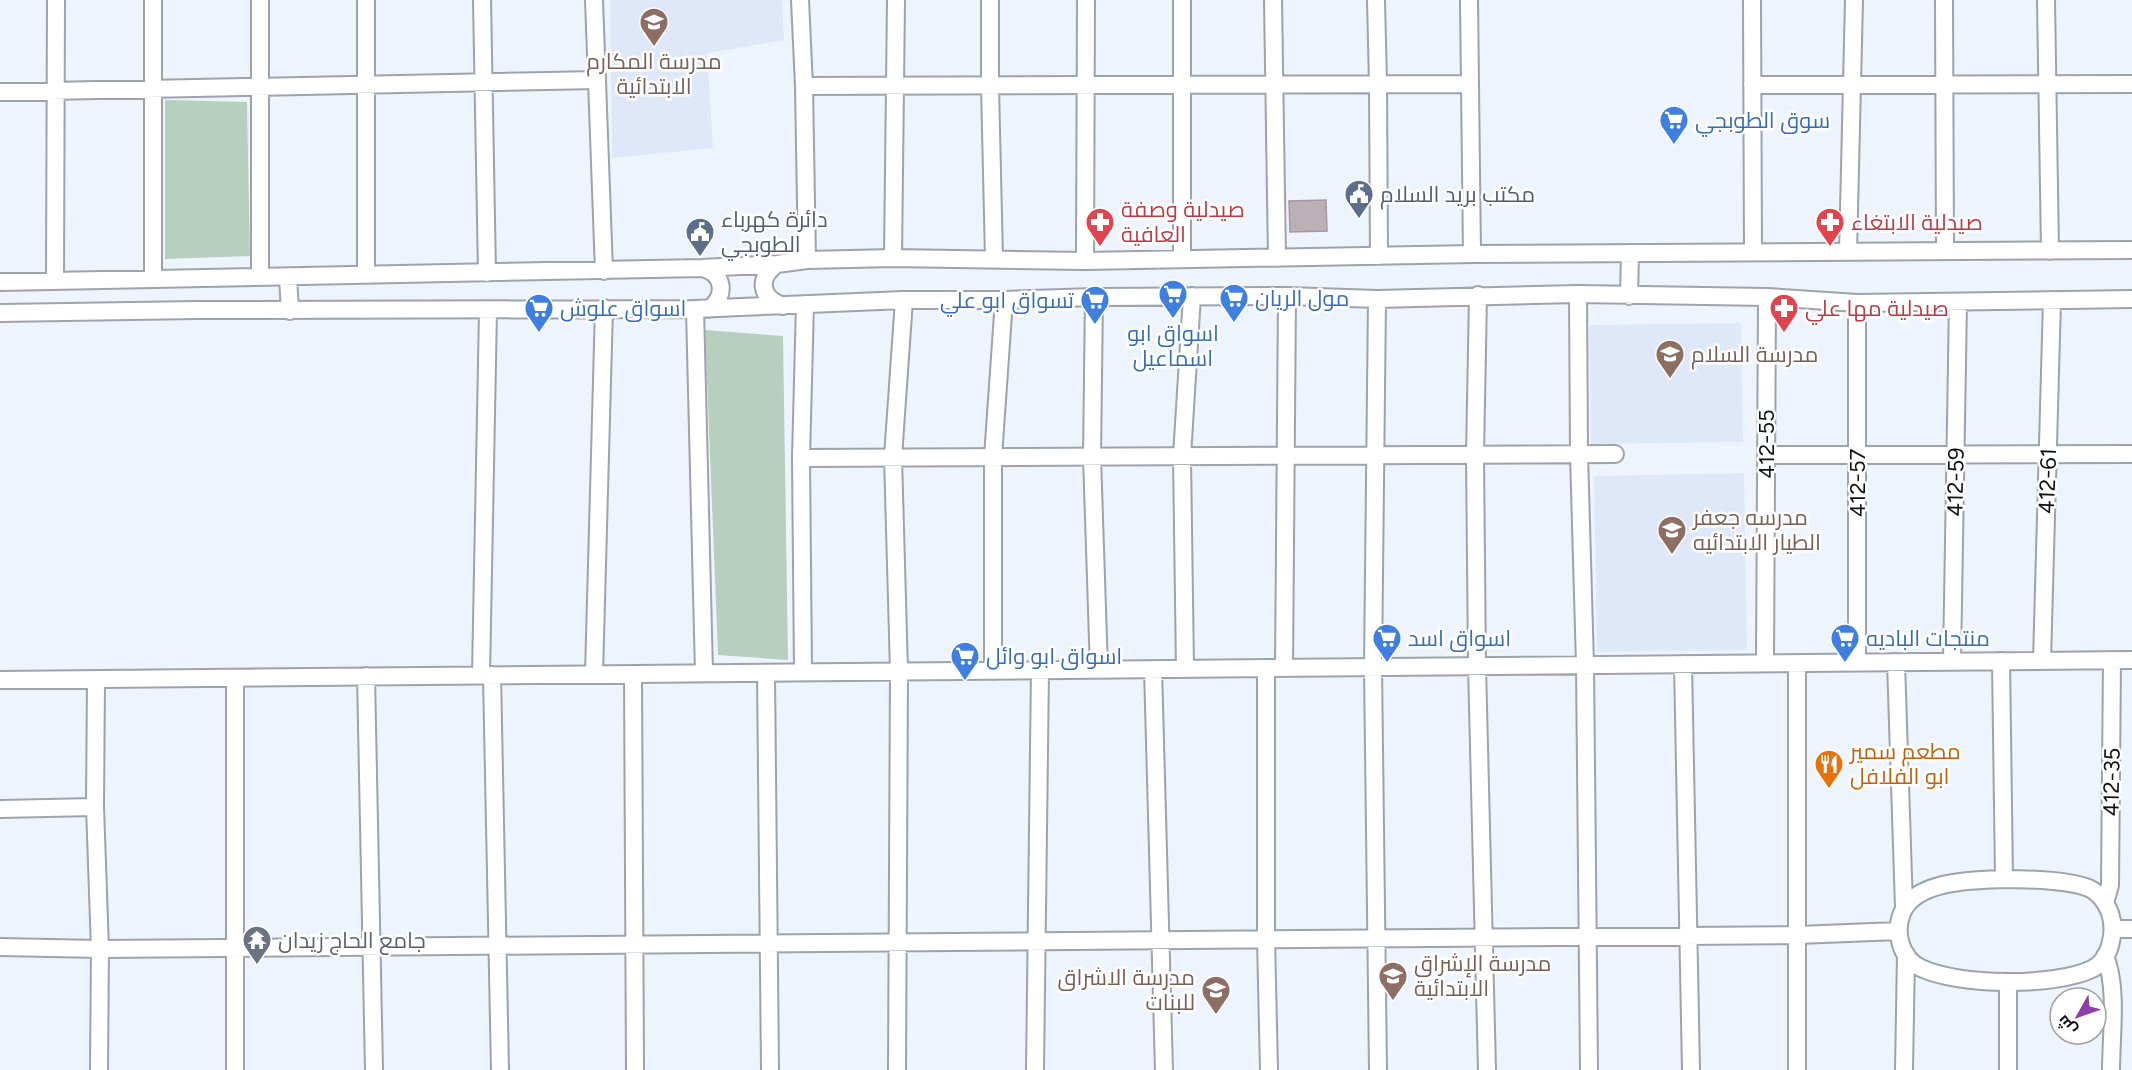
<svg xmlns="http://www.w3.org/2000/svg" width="2132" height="1070" font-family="Figtree,Cairo,sans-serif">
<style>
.built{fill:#dee8f8}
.green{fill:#b7cfbf}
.building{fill:#bbb0b6;stroke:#a3989e;stroke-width:1.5}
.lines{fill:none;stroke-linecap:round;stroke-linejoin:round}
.minor-casing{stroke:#9da2ab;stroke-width:20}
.minor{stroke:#fff;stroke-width:16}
.labels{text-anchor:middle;stroke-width:5;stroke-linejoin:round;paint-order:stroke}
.education-label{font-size:22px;fill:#785e54;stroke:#fff;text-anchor:start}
.shop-label{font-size:22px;fill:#366cbe;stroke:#fff;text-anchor:start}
.service-label{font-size:22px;fill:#4e5e75;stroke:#fff;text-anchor:start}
.health-label{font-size:22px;fill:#be3a42;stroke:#fff;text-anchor:start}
.street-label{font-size:22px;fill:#0e1013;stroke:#fff}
.food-label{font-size:22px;fill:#c56008;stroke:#fff;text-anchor:start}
.worship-label{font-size:22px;fill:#5b616d;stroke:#fff;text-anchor:start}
</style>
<rect width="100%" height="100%" fill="#eef4fe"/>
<path class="built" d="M610,0H782L784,40L707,53L713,148L612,158Z
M1741,323L1743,442L1591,444L1589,325Z
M1744,473L1747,650L1597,652L1594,476Z"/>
<path class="green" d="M165,100L247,102L250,256L165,259Z
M705,330L783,336L788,660L718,655Z"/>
<path class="building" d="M1326,200L1327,231L1290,232L1289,201Z"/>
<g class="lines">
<g class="minor-casing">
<path id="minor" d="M153,0V279
M260,0V277
M482,0L487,273
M594,0L604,271
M800,0L804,86L807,260
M990,0V86L994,259
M1273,0L1277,258
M1376,0L1378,84L1379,256
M1469,0L1472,254
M1752,0L1753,252
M1944,0L1945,251
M2046,0L2050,251
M1752,85L2132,84
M804,86L1470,84
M0,92L597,80
M1848,252L1854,0
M893,258L896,0
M1182,259V0
M1085,261L1086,0
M777,264C757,278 760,298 783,306
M702,268C724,273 727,296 709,309
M366,275V0
M288,277L290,311
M55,281L56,0
M0,282L702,268L777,264L807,260L893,258L1085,261L1472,254L2132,250
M1578,294L1579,454L1585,665L1589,1070
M1478,295L1475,455L1477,666L1487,1070
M1629,296L1630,253
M1094,297L1092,457L1099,670
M1377,299L1373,667L1378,1070
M1857,303V662
M695,309L704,673
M0,313L197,310L695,309L904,300H1004L1094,297L1287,296L1377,299L1578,294L1767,297L1857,303L2132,299
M1766,455L2132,454
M801,458L1615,454
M2001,661L2004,879
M2042,661L2052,300
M1896,662L1904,907
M1952,662L1958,302
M1765,663L1767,297
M1797,663V1070
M1683,664L1691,1070
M1266,668V939L1269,1070
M1284,668L1287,296
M1153,669L1164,1070
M1185,669L1182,456L1192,296
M993,671V457L1004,300
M803,672L801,458L805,304
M766,673L770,1070
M594,674L604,308
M633,674L635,1070
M481,675L488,310
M492,675L500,1070
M366,676L374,1070
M96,679L95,807L100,949L99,1070
M0,680L2132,660
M0,809L95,807
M2004,879C2025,879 2078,880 2094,891C2101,896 2107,905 2110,913C2116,931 2111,960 2092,969C2054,987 1959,986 1921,968C1901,959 1894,933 1902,913C1915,880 1974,880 2004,879Z
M2105,903L2110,885L2112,660
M2113,929H2132
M0,947L100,949L1798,935L1898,931
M2105,956C2118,987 2111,1036 2111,1070
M235,1070V678
M897,1070L899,671L893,457L904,300
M1035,1070L1040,670
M1904,1070L1906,954
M2008,1070V982"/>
</g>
<use href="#minor" class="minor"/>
</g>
<defs>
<g id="school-pin" transform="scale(1.5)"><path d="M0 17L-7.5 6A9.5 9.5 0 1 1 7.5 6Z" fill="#8d6e63" stroke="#fff"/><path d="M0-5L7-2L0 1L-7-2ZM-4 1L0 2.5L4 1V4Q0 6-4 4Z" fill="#fff"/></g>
<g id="supermarket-pin" transform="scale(1.5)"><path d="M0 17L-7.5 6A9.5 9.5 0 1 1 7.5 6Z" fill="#3f7fe0" stroke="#fff"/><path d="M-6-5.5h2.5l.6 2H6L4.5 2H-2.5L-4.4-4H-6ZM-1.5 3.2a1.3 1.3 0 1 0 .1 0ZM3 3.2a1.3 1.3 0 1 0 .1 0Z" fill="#fff"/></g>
<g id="civic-pin" transform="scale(1.5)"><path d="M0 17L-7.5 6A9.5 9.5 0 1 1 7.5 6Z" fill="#5c6f8a" stroke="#fff"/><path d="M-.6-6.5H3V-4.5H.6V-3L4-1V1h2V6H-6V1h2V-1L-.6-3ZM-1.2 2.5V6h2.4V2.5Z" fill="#fff"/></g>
<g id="pharmacy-pin" transform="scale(1.5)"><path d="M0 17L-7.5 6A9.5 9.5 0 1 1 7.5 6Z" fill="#e0444e" stroke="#fff"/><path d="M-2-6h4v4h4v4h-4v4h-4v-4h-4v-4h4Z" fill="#fff"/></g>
<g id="restaurant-pin" transform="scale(1.5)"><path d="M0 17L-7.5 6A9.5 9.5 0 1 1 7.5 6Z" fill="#e8710a" stroke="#fff"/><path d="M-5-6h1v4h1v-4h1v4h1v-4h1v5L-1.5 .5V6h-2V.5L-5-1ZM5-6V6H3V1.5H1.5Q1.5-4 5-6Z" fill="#fff"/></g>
<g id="temple-pin" transform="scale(1.5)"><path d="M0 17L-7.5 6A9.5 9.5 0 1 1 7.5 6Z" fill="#6b7280" stroke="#fff"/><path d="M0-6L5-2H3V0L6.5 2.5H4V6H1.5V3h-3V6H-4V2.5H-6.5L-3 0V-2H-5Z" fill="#fff"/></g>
</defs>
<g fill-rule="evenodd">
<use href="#school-pin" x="654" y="22"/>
<use href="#supermarket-pin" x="1674" y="120"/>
<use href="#civic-pin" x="1359" y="194"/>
<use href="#pharmacy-pin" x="1100" y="222"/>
<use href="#pharmacy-pin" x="1830" y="222"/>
<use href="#civic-pin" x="700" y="232"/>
<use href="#supermarket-pin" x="1173" y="294"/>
<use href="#supermarket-pin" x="1234" y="298"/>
<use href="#supermarket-pin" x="1095" y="300"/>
<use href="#supermarket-pin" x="539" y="308"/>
<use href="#pharmacy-pin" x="1784" y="308"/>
<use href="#school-pin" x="1670" y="354"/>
<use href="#school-pin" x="1672" y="530"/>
<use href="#supermarket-pin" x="1387" y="638"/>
<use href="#supermarket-pin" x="1845" y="638"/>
<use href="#supermarket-pin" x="965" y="656"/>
<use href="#restaurant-pin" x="1829" y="764"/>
<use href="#temple-pin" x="257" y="940"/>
<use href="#school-pin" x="1393" y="976"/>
<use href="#school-pin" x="1216" y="990"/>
</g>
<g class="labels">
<g class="education-label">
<text x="654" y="69" text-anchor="middle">مدرسة المكارم<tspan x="654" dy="25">الابتدائية</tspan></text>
<text x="1691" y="362">مدرسة السلام</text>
<text x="1693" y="525">مدرسه جعفر<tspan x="1693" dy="25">الطيار الابتدائيه</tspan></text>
<text x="1414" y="971">مدرسة الإشراق<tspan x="1414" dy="25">الابتدائية</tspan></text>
<text x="1195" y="985" text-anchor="end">مدرسة الاشراق<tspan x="1195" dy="25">للبنات</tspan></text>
</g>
<g class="shop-label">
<text x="1695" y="128">سوق الطوبجي</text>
<text x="1255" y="306">مول الريان</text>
<text x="1074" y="308" text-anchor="end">تسواق ابو علي</text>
<text x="560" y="316">اسواق علوش</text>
<text x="1173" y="341" text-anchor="middle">اسواق ابو<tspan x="1173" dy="25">اسماعيل</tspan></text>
<text x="1408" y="646">اسواق اسد</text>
<text x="1866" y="646">منتجات الباديه</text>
<text x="986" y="664">اسواق ابو وائل</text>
</g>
<g class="service-label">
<text x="1380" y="202">مكتب بريد السلام</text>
<text x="721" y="227">دائرة كهرباء<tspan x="721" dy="25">الطوبجي</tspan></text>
</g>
<g class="health-label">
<text x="1121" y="217">صيدلية وصفة<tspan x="1121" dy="25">العافية</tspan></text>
<text x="1851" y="230">صيدلية الابتغاء</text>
<text x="1805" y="316">صيدلية مها علي</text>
</g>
<g class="street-label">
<text transform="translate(1766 444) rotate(-90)" y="8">412-55</text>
<text transform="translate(2047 481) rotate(-88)" y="8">412-61</text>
<text transform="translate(1955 482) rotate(-89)" y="8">412-59</text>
<text transform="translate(1857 483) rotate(-90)" y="8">412-57</text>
<text transform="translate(2111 782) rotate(-89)" y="8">412-35</text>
</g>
<g class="food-label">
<text x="1850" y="759">مطعم سمير<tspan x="1850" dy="25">ابو الفلافل</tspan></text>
</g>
<g class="worship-label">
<text x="278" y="948">جامع الحاج زيدان</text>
</g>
</g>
<g transform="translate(2078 1016) rotate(230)"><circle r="28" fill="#ffffff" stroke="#9f9fa1" stroke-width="1.5"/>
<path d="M0-4.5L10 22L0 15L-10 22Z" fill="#8d3dac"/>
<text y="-9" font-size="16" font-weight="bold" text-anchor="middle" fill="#0e1013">ش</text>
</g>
</svg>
